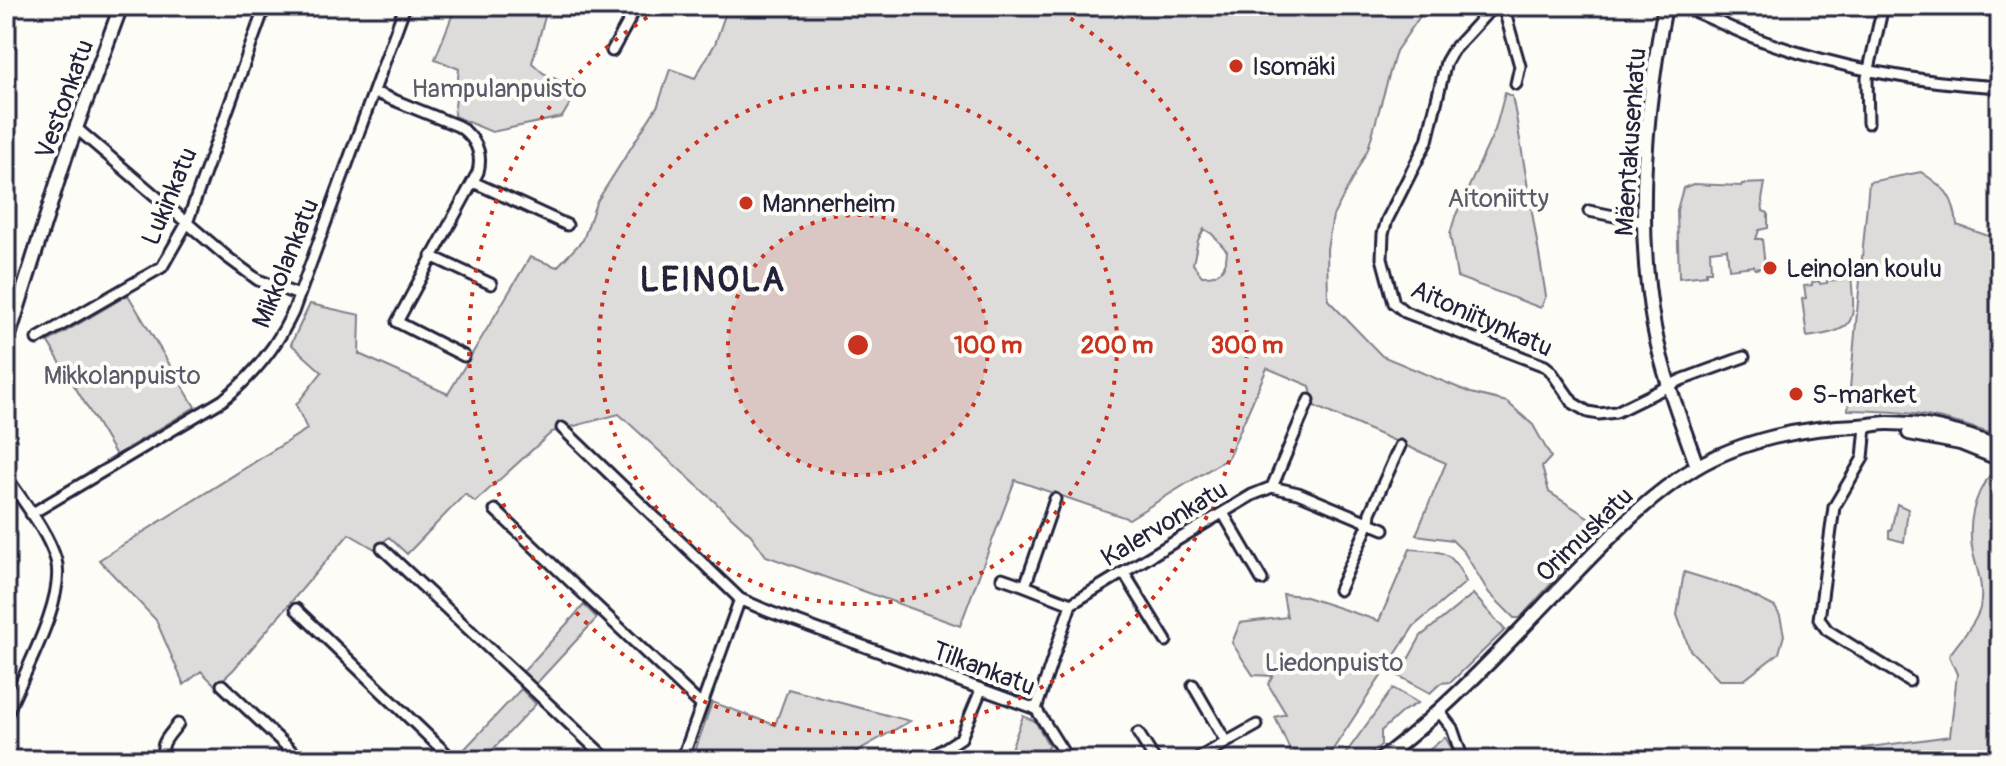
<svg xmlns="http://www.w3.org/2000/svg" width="2006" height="766" font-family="Pangolin,sans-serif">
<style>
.green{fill:#dddcdb;stroke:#807f8b;stroke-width:2;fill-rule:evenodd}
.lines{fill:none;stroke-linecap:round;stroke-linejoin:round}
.minor-casing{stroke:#22223b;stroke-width:15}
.major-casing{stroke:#22223b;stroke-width:18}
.minor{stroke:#fdfcf7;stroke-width:9}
.major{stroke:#fdfcf7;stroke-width:12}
.ring{fill:none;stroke:#c8321e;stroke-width:4;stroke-dasharray:4 8}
.poi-dot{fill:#c8321e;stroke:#fdfcf7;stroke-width:3}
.labels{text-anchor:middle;stroke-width:8;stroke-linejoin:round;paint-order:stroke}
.poi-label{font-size:26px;fill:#22223b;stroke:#fdfcf7;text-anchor:start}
.park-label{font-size:26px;fill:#5a5a6b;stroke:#fdfcf7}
.street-label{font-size:26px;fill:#22223b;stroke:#fdfcf7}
.district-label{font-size:34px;font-weight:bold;letter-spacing:2px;fill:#22223b;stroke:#fdfcf7}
.centre{fill:#c8321e;stroke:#fdfcf7;stroke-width:4}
.ring-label{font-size:24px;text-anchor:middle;font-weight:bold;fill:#c8321e;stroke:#fdfcf7;stroke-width:8;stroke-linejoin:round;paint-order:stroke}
</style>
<rect width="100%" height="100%" fill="#fdfcf7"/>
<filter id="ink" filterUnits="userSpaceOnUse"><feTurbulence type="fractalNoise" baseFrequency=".0125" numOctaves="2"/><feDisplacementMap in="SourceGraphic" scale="16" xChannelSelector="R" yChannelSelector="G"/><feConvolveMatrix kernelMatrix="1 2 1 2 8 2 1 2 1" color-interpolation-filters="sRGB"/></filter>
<g filter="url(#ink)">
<path class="green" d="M456,6H548L532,63L543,73L578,90L562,117L492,132L454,116L459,69L435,59Z
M728,6H1427L1396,51L1368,149L1333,216L1327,249L1328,300L1382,356L1471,393L1507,402L1533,425L1551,457L1542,467L1549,492L1603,527L1520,618H1514L1489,593L1464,552L1452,540L1416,535L1446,463L1314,406L1310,386L1267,368L1228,458L1129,519L1015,480L960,626L766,556L751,535L619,414L552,432L475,502L465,494L407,554L389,537L375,549L349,534L234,669L216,686L201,671L184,685L156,620L99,560L307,429L296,405L322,372L291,344L310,304L360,315L359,354L448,394L530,257L557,267L583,240L596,203L658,105L670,69L695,78L715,44ZM1204,229L1212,234L1227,251C1226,269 1221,277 1202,276L1193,264L1198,240Z
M1505,93L1512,96L1516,116L1546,296L1541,308L1457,277L1450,234L1455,217L1495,130Z
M1921,172C1945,188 1954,195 1957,225L2000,240V437C1943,415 1909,411 1848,410L1869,182Z
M1765,183L1762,200L1763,211L1768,213V228L1759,230L1756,239H1762L1765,267L1755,269L1754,266L1729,269L1727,249L1710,251L1711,271H1706V275L1679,278L1677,210L1683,188L1693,184L1741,186L1742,184Z
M1851,276C1856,324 1856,330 1807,337L1802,299L1806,298L1804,286L1812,285V282L1819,281L1820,284L1827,283V280L1843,281V278Z
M128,295L195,407L116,455L48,342Z
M1990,475L2000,481V760H1868L1863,748L1950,736L1957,674L1949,656C1958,642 1976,624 1980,608C1984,587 1978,573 1973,553C1967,526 1973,497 1990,475Z
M1897,504L1908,509L1904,542L1889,538V530H1891Z
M1410,549C1444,552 1451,549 1466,582L1414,626L1326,760H1289L1293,757L1275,717L1286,714L1268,684L1273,676L1253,675L1232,643L1240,623L1287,617L1283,594L1303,596L1379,621Z
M1684,572L1739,589L1775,607L1780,616L1784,635L1779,653L1744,680H1719L1690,650L1677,615Z
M1473,594L1505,630L1451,682L1441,683L1430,693L1399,676L1421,636Z
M584,605L597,618L536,684L523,672Z
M1393,688L1418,703L1403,711L1381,731V745L1362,760H1341Z
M521,689L536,704L483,760H465L459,755Z
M788,689L910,721L841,760H692L712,702L775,725Z
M1023,716L1035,721L1049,746L1027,760H1007Z
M1445,737L1451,747L1454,760H1417Z"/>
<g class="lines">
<g class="minor-casing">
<path id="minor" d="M1500,6L1488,12L1453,50L1446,62L1427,141L1387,220L1383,234L1382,258L1394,303L1405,312L1545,366L1550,370L1573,403L1588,412L1599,414L1616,412L1681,380L1744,357
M1503,6L1520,66L1516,84
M1681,6C1710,17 1737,32 1766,42C1842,69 1920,83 2000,87
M612,51L637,6
M374,92L458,126C475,137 483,152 478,172L397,322L464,356
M1868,123L1867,78L1883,6
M76,128L227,257L258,280L299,295
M473,182L567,225
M1589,211L1644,222
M431,256L491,284
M37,339L162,267L187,223L265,6
M1866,426L1863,458L1834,507L1819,619L1827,630L1909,681
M562,428L740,599L770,612L1036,709L1068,760
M6,476C23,502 47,530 56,560C67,599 21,678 6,716
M1272,487L1309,400
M1055,499L1025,586L1071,604
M495,510L701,705
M1223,513L1262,580
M31,514L223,400C254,375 276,348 293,312L405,6
M382,548L608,760
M1124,573L1166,641
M1002,578L1025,586
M1339,590L1369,523L1370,513L1400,446
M296,609L453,760
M222,685L301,760
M1193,685L1226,742
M1036,709L1071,604L1252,495L1272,487L1298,493L1384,529
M1438,710L1452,728L1463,760
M1138,733L1155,760
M167,760C156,746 169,736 178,724
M682,760L740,599
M927,760L961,738L981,690
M1195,760L1257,725"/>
</g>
<g class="major-casing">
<path id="major" d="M1665,6C1645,109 1635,223 1654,327C1663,375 1681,421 1697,466
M6,345L65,158L121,6
M1909,433L1960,443L2000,459
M1380,760C1452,706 1514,636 1577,571C1613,534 1650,495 1695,468C1742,440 1805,427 1858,426C1868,426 1878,423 1888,423C1927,423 1965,433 2000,448"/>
</g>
<use href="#minor" class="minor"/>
<use href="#major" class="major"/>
</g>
</g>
<circle cx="858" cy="345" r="130" fill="#c8321e" fill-opacity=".12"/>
<g class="ring">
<circle cx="858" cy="345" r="130"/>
<circle cx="858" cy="345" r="259"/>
<path d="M1050 6A389 389 0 1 1 666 6"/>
</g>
<g class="poi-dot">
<circle cx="1236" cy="66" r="8"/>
<circle cx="746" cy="203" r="8"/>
<circle cx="1770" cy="268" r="8"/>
<circle cx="1796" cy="394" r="8"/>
</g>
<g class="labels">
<g class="poi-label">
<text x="1252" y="75">Isomäki</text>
<text x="762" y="212">Mannerheim</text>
<text x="1786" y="277">Leinolan koulu</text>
<text x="1812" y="403">S-market</text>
</g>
<g class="park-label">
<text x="499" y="97">Hampulanpuisto</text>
<text x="1498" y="207">Aitoniitty</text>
<text x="122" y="384">Mikkolanpuisto</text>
<text x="1334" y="671">Liedonpuisto</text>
</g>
<g class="street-label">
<text transform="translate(64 99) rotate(-70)" y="9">Vestonkatu</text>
<text transform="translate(1630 142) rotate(-86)" y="9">Mäentakusenkatu</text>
<text transform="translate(169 196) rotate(-67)" y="9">Lukinkatu</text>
<text transform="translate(285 263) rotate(-68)" y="9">Mikkolankatu</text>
<text transform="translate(1482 318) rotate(24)" y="9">Aitoniitynkatu</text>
<text transform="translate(1164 523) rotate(-31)" y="9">Kalervonkatu</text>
<text transform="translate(1584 534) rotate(-44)" y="9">Orimuskatu</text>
<text transform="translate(984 668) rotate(21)" y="9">Tilkankatu</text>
</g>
<g class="district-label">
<text x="713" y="291">LEINOLA</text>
</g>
</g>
<circle cx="858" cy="345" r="12" class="centre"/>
<g class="ring-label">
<text x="988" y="353">100 m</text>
<text x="1117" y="353">200 m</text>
<text x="1247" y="353">300 m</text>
</g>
<rect width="2006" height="766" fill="none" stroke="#fdfcf7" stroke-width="32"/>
<rect x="16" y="16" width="1974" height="734" fill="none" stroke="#22223b" stroke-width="3" filter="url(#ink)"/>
</svg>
